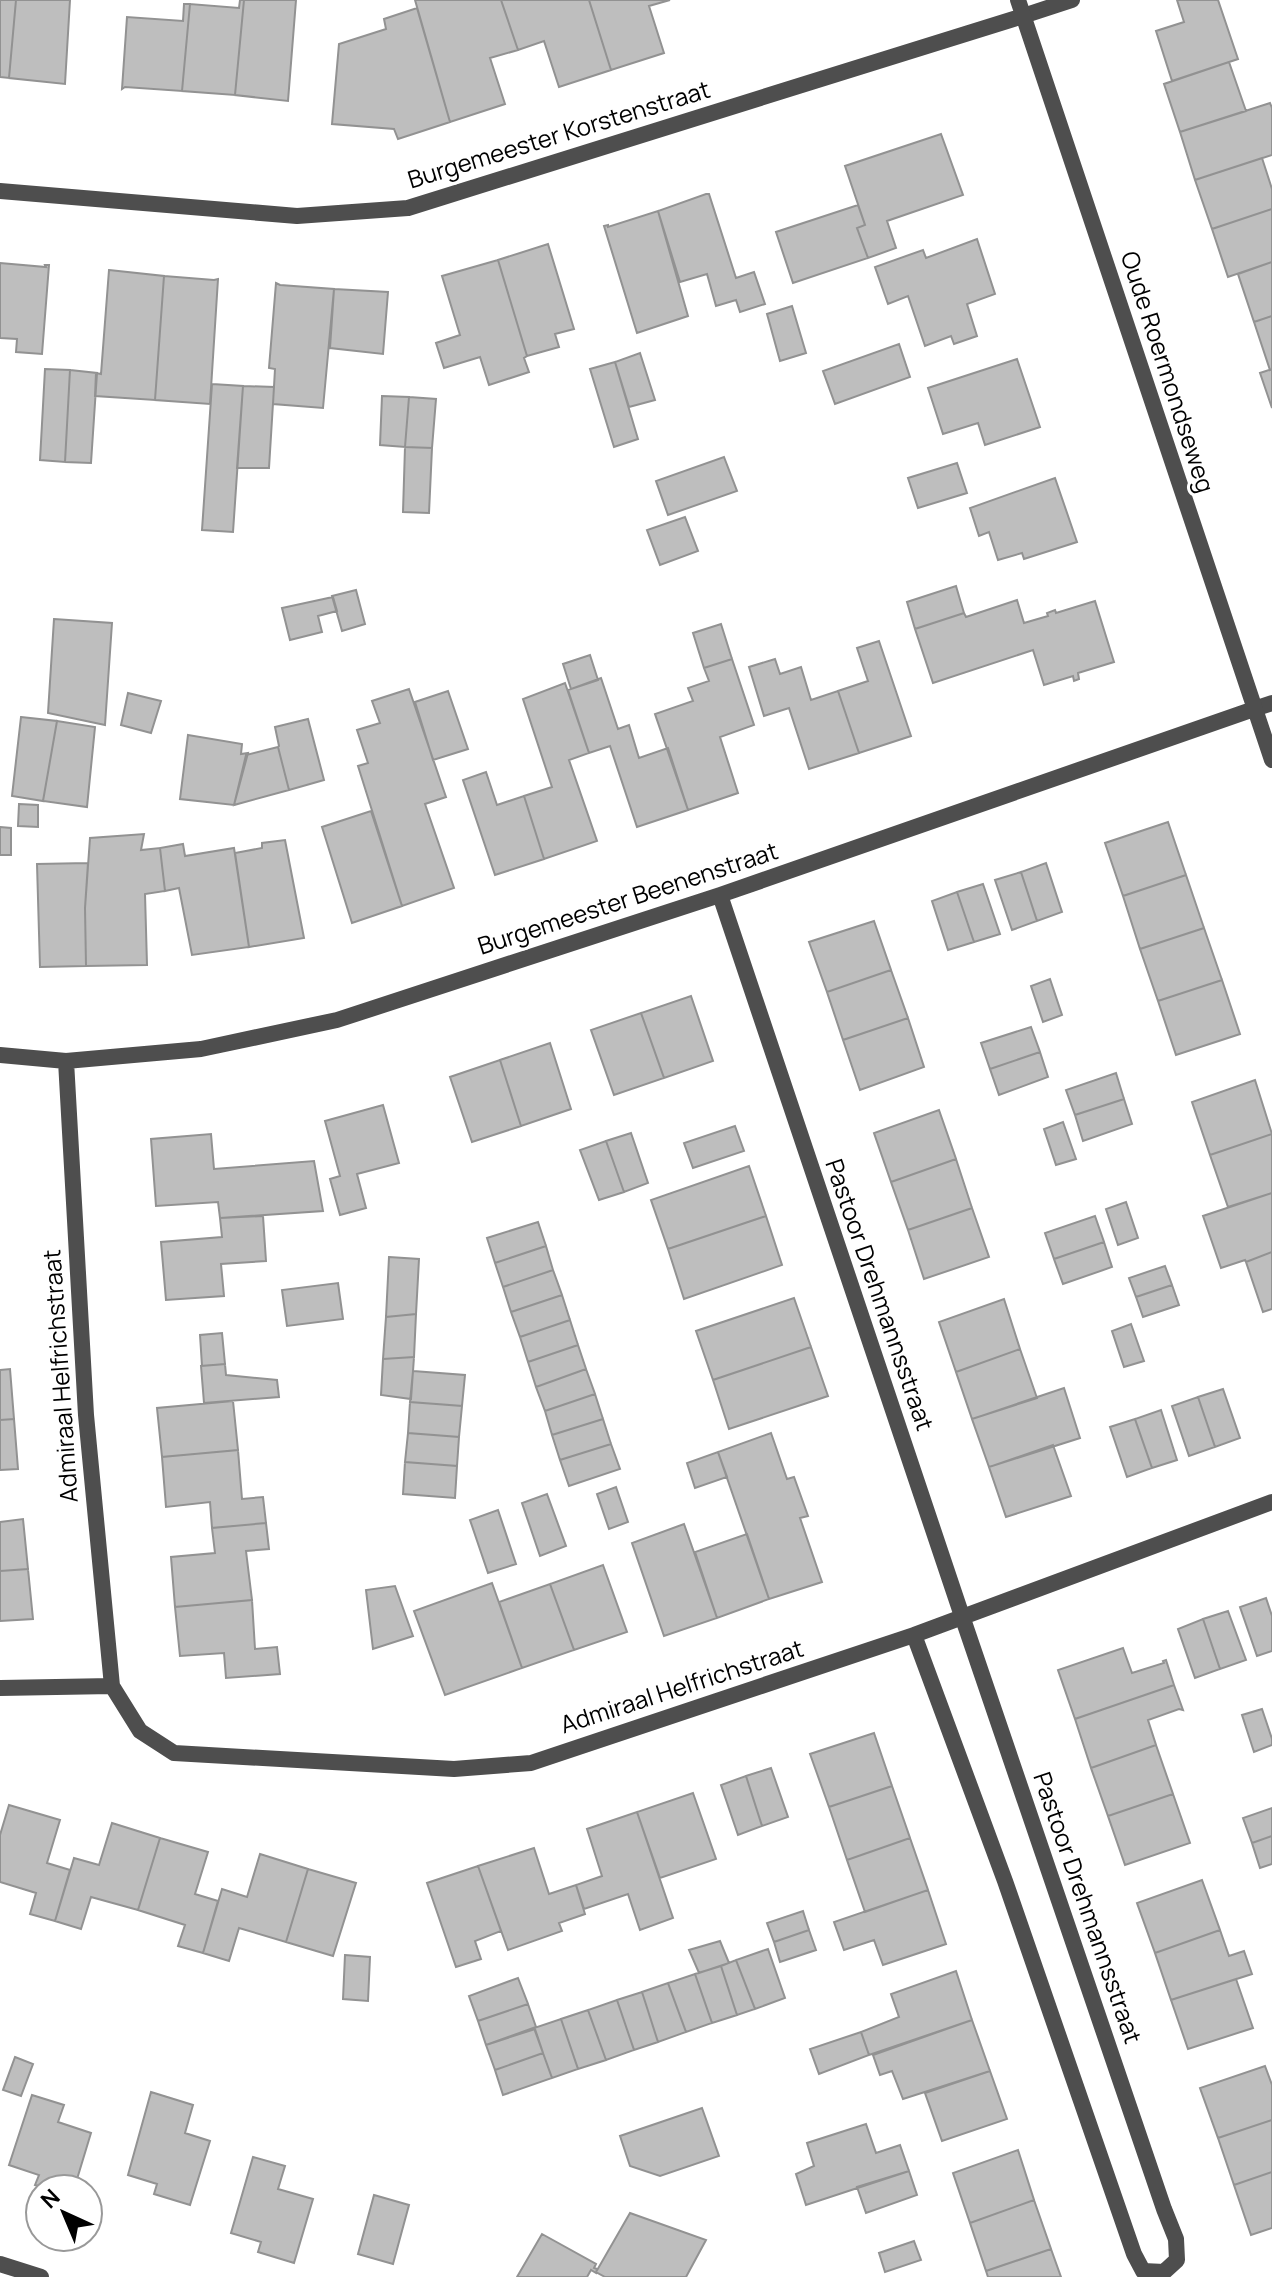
<svg xmlns="http://www.w3.org/2000/svg" width="1272" height="2277" font-family="Manrope,sans-serif">
<style>
.building{fill:#bebebe;stroke:#929292;stroke-width:2}
.lines{fill:none;stroke-linecap:round;stroke-linejoin:round}
.pedestrian{stroke:#4e4e4e;stroke-width:16}
.minor{stroke:#4e4e4e;stroke-width:16}
.labels{text-anchor:middle;stroke-width:6;stroke-linejoin:round;paint-order:stroke}
.street-label{font-size:24px;fill:#000;stroke:#fff}
</style>
<rect width="100%" height="100%" fill="#fff"/>
<path class="building" d="M0,0H16L9,78L0,77Z
M16,0H70L65,84L9,78Z
M240,0H244L235,95L182,91L190,4L239,8Z
M244,0H296L288,101L235,95Z
M415,0H501L518,50L490,58L505,104L450,122Z
M501,0H589L611,70L559,87L544,41L518,50Z
M589,0H670L649,6L664,53L611,70Z
M1177,0H1218L1238,59L1172,81L1156,31L1184,22Z
M184,4H190L182,91L125,87L122,89L127,17L183,21Z
M417,8L450,122L398,139L394,129L332,124L339,44L386,29L384,19Z
M1229,62L1246,111L1180,132L1164,84Z
M1270,103L1272,108V155L1195,180L1180,132Z
M941,134L963,195L887,221L896,248L868,258L857,228L865,225L845,166Z
M1262,158L1272,189V209L1212,229L1195,180Z
M706,194H709L736,278L754,272L765,304L740,312L736,300L716,306L707,274L680,282L658,211Z
M858,205L865,225L857,228L868,258L793,283L776,232Z
M1272,209V262L1228,277L1212,229Z
M658,211L688,316L637,333L604,226L608,225V227Z
M977,239L995,294L967,304L977,336L954,344L951,336L925,346L908,296L888,304L875,267L923,250L926,258Z
M548,244L574,329L555,334L559,347L527,356L498,260Z
M498,260L527,356L524,358L529,372L489,385L480,357L444,368L436,343L460,335L442,276Z
M1272,262V316L1254,322L1238,274Z
M0,263L46,267L45,265H49L42,354L16,352L17,339L0,338Z
M109,270L164,276L155,400L95,396L96,373L101,374Z
M164,276L214,280L218,279L210,404L155,400Z
M276,283L280,285L334,289L323,408L273,404L275,369L269,368Z
M334,289L388,292L383,354L330,348Z
M792,306L806,353L780,361L767,314Z
M1272,316V369L1270,370L1254,322Z
M899,344L910,377L835,404L823,371Z
M640,353L655,400L629,407L615,362Z
M1017,359L1040,427L985,445L978,423L943,434L928,388Z
M615,362L638,439L614,447L590,369Z
M45,369L70,370L65,462L40,460Z
M1272,369V408L1260,373Z
M70,370L97,373L91,463L65,462Z
M212,384L243,386L233,532L202,530Z
M243,386L274,387L269,468H237Z
M382,396L409,397L405,447L380,445Z
M409,397L436,399L432,448L405,447Z
M405,447L432,448L429,513L403,512Z
M724,457L737,491L668,515L656,481Z
M957,463L967,493L918,508L908,478Z
M1055,478L1077,542L1024,559L1022,553L998,560L989,532L979,536L970,508Z
M685,517L698,551L660,565L647,530Z
M956,586L964,613L915,629L907,602Z
M356,590L365,624L342,631L332,596Z
M333,597L337,611L318,616L322,632L290,640L282,608Z
M1017,600L1024,623L1048,616L1047,613L1055,610L1056,613L1095,601L1114,662L1078,673L1079,679L1074,681L1073,676L1044,685L1033,650L933,683L915,629L964,613L966,617Z
M54,619L112,623L105,725L48,713Z
M721,624L732,659L704,668L693,633Z
M879,641L911,736L859,753L838,691L868,681L857,648Z
M590,655L598,680L571,689L563,664Z
M732,659L754,725L720,737L738,793L688,810L655,714L693,701L688,688L709,681L704,668Z
M775,659L780,674L801,667L811,700L838,691L859,753L809,769L789,708L764,716L749,667Z
M601,678L618,729L629,725L639,758L668,748L688,810L637,827L610,746L589,753L568,690Z
M565,683L589,753L569,760L597,841L544,859L524,796L552,787L523,699Z
M409,689L446,797L425,804L454,888L402,906L358,766L368,763L357,730L380,723L372,701Z
M448,691L468,749L433,760L415,702Z
M128,693L161,701L151,733L121,725Z
M21,717L57,721L43,801L12,796Z
M308,719L324,780L289,790L278,747L279,746L275,727Z
M57,721L95,727L87,807L43,801Z
M188,735L242,744L241,754L248,753L234,805L180,799Z
M278,747L289,790L234,805L246,755Z
M486,772L497,805L524,796L544,859L495,875L463,780Z
M19,804L38,805V827L18,826Z
M371,811L402,906L352,923L322,827Z
M1168,822L1186,875L1123,896L1105,843Z
M0,827L11,828V855H0Z
M144,834L141,850L160,848L165,891L145,894L147,965L86,966L85,908L90,838Z
M285,840L304,938L249,947L235,853L262,848V843Z
M183,844L185,856L234,848L249,947L192,955L179,888L165,891L160,848Z
M88,863L85,908L86,966L40,967L37,864Z
M1046,863L1062,912L1037,921L1021,872Z
M1021,872L1037,921L1012,930L995,880Z
M1186,875L1204,928L1140,949L1123,896Z
M983,884L1000,934L974,942L957,892Z
M957,892L974,942L948,950L932,901Z
M874,921L891,970L827,992L809,942Z
M1204,928L1222,980L1158,1001L1140,949Z
M891,970L908,1018L843,1040L827,992Z
M1050,979L1062,1015L1043,1022L1031,986Z
M1222,980L1240,1034L1176,1055L1158,1001Z
M691,996L713,1061L664,1078L641,1013Z
M641,1013L664,1078L614,1095L591,1030Z
M908,1018L924,1067L860,1090L843,1040Z
M1031,1027L1040,1052L990,1069L981,1043Z
M550,1043L571,1109L521,1126L500,1060Z
M1040,1052L1048,1077L999,1095L990,1069Z
M500,1060L521,1126L472,1142L450,1077Z
M1116,1073L1124,1099L1075,1115L1066,1090Z
M1255,1080L1272,1134L1210,1155L1192,1102Z
M1124,1099L1132,1124L1083,1141L1075,1115Z
M383,1105L399,1163L357,1174L366,1208L340,1215L330,1179L340,1176L325,1121Z
M939,1110L956,1159L891,1182L874,1133Z
M1063,1122L1076,1159L1056,1165L1044,1129Z
M735,1126L744,1151L693,1168L684,1143Z
M631,1133L648,1183L624,1192L606,1141Z
M211,1134L214,1169L314,1161L323,1211L220,1218L218,1202L156,1206L151,1139Z
M1272,1134V1193L1228,1207L1210,1155Z
M606,1141L624,1192L599,1200L580,1150Z
M956,1159L972,1208L908,1230L891,1182Z
M749,1166L766,1216L668,1249L651,1200Z
M1272,1193V1252L1246,1262L1245,1260L1221,1268L1203,1216Z
M1126,1202L1138,1238L1118,1245L1106,1209Z
M972,1208L989,1257L924,1279L908,1230Z
M263,1216L266,1261L221,1264L224,1296L166,1300L161,1242L222,1237L220,1218Z
M766,1216L782,1265L684,1299L668,1249Z
M1095,1216L1104,1242L1054,1259L1045,1233Z
M538,1222L546,1246L495,1263L487,1238Z
M1104,1242L1112,1267L1063,1284L1054,1259Z
M546,1246L553,1270L503,1287L495,1263Z
M1272,1252V1309L1263,1312L1246,1262Z
M389,1257L419,1259L416,1314L386,1317Z
M1165,1266L1172,1285L1136,1297L1129,1278Z
M553,1270L562,1295L511,1312L503,1287Z
M338,1283L343,1319L287,1326L282,1290Z
M1172,1285L1179,1305L1143,1317L1136,1297Z
M562,1295L570,1320L520,1337L511,1312Z
M794,1298L811,1347L713,1380L696,1331Z
M1004,1299L1020,1349L956,1372L939,1322Z
M416,1314L414,1357L383,1359L386,1317Z
M570,1320L578,1345L528,1362L520,1337Z
M1131,1324L1144,1361L1124,1367L1112,1331Z
M222,1333L225,1364L202,1366L200,1335Z
M578,1345L586,1369L536,1387L528,1362Z
M811,1347L828,1396L729,1429L713,1380Z
M1020,1349L1037,1398L972,1419L956,1372Z
M414,1357L411,1399L381,1395L383,1359Z
M225,1364L226,1375L277,1380L279,1397L204,1403L201,1366Z
M10,1369L14,1419L0,1420V1370Z
M586,1369L595,1394L545,1411L536,1387Z
M413,1371L465,1375L462,1406L410,1402Z
M1064,1388L1080,1438L989,1467L972,1419Z
M1223,1389L1240,1438L1215,1447L1198,1397Z
M595,1394L603,1419L552,1435L545,1411Z
M1198,1397L1215,1447L1189,1456L1172,1406Z
M233,1401L238,1450L162,1457L157,1408Z
M410,1402L462,1406L459,1437L408,1433Z
M1161,1410L1177,1460L1152,1468L1135,1419Z
M14,1419L18,1469L0,1470V1420Z
M603,1419L611,1444L560,1460L552,1435Z
M1135,1419L1152,1468L1127,1477L1110,1427Z
M408,1433L459,1437L457,1466L405,1462Z
M771,1433L787,1479L794,1477L808,1516L800,1518L822,1582L769,1599L718,1452Z
M611,1444L620,1469L569,1486L560,1460Z
M1053,1445L1071,1496L1006,1517L989,1467Z
M238,1450L242,1499L263,1497L266,1523L212,1528L210,1502L166,1507L162,1457Z
M718,1452L727,1477L695,1488L687,1463Z
M405,1462L457,1466L455,1498L403,1494Z
M616,1487L628,1522L609,1529L597,1494Z
M547,1494L566,1546L540,1556L522,1503Z
M498,1510L516,1564L488,1573L470,1520Z
M23,1519L28,1569L0,1571V1522Z
M266,1523L269,1549L246,1551L252,1600L175,1607L171,1557L215,1553L212,1528Z
M684,1524L717,1618L664,1636L632,1543Z
M747,1534L769,1599L717,1618L695,1552Z
M603,1565L627,1632L574,1650L550,1584Z
M28,1569L33,1619L0,1621V1571Z
M492,1583L522,1668L445,1695L414,1611Z
M550,1584L574,1650L522,1668L499,1602Z
M395,1586L413,1636L373,1649L366,1590Z
M1266,1598L1272,1616V1651L1257,1656L1240,1607Z
M252,1600L255,1649L277,1647L280,1674L226,1678L224,1653L180,1656L175,1607Z
M1228,1611L1246,1660L1220,1669L1203,1619Z
M1203,1619L1220,1669L1195,1678L1178,1629Z
M1123,1648L1132,1673L1164,1663L1163,1661L1166,1660L1174,1685L1075,1719L1058,1670Z
M1174,1685L1183,1710L1179,1709L1148,1720L1156,1745L1091,1768L1075,1719Z
M1262,1709L1272,1739V1745L1254,1752L1242,1715Z
M874,1733L892,1786L829,1807L810,1754Z
M1156,1745L1173,1794L1108,1816L1091,1768Z
M771,1768L788,1817L762,1826L746,1776Z
M746,1776L762,1826L738,1835L721,1785Z
M892,1786L910,1838L847,1860L829,1807Z
M693,1793L716,1859L660,1878L637,1812Z
M1173,1794L1190,1843L1125,1865L1108,1816Z
M9,1805L60,1820L47,1863L70,1870L55,1921L30,1914L36,1893L0,1882V1835Z
M1272,1808V1836L1252,1843L1243,1818Z
M637,1812L673,1918L640,1930L628,1894L584,1909L576,1885L602,1876L587,1829Z
M112,1823L160,1838L138,1910L91,1897L81,1929L55,1921L74,1858L99,1865Z
M1272,1836V1864L1260,1868L1252,1843Z
M160,1838L208,1852L195,1894L218,1901L203,1953L178,1946L185,1925L138,1910Z
M910,1838L928,1890L865,1912L847,1860Z
M534,1848L549,1894L576,1885L585,1914L559,1923L562,1931L508,1950L478,1866Z
M260,1854L308,1869L286,1942L239,1928L229,1961L203,1953L222,1889L247,1897Z
M478,1866L501,1931L475,1941L481,1959L456,1967L427,1883Z
M308,1869L356,1883L333,1956L286,1942Z
M1202,1880L1220,1930L1155,1953L1137,1903Z
M928,1890L946,1944L883,1965L874,1940L844,1950L834,1922Z
M803,1911L809,1930L774,1942L767,1923Z
M809,1930L816,1950L780,1962L774,1942Z
M1220,1930L1229,1956L1244,1951L1252,1974L1171,2000L1155,1953Z
M720,1941L729,1963L699,1973L689,1950Z
M768,1949L785,1998L755,2009L736,1960Z
M345,1955L370,1957L368,2001L343,1999Z
M736,1960L755,2009L737,2015L721,1966Z
M721,1966L737,2015L712,2023L695,1974Z
M956,1971L972,2020L869,2055L861,2032L899,2017L891,1994Z
M695,1974L712,2023L686,2032L668,1983Z
M518,1978L528,2004L478,2021L469,1996Z
M1236,1979L1253,2028L1188,2049L1171,2000Z
M668,1983L686,2032L658,2042L642,1992Z
M642,1992L658,2042L634,2050L617,2000Z
M617,2000L634,2050L606,2060L588,2010Z
M528,2004L536,2027L486,2045L478,2021Z
M588,2010L606,2060L578,2069L561,2019Z
M561,2019L578,2069L552,2078L534,2028Z
M972,2020L990,2071L903,2099L892,2071L880,2075L873,2055Z
M535,2029L543,2053L495,2070L486,2045Z
M861,2032L869,2055L819,2074L810,2049Z
M543,2053L552,2078L503,2095L495,2070Z
M15,2057L33,2064L21,2096L3,2090Z
M1265,2066L1272,2085V2120L1218,2138L1200,2088Z
M990,2071L1007,2119L942,2141L925,2093Z
M151,2092L193,2105L185,2133L210,2141L190,2205L154,2194L157,2184L128,2175Z
M32,2095L64,2105L58,2122L91,2133L74,2189H50L35,2185L39,2175L9,2165Z
M702,2108L719,2156L660,2176L630,2166L620,2136Z
M1272,2120V2172L1234,2185L1218,2138Z
M866,2124L876,2153L900,2145L909,2171L806,2205L796,2174L814,2166L807,2143Z
M1018,2150L1034,2200L970,2223L953,2173Z
M253,2157L285,2166L278,2189L313,2199L294,2263L258,2252L261,2242L231,2233Z
M909,2171L917,2195L866,2213L857,2187Z
M1272,2172V2228L1251,2235L1234,2185Z
M374,2195L409,2205L393,2264L358,2254Z
M1034,2200L1051,2249L986,2271L970,2223Z
M630,2213L706,2240L686,2277H605L596,2272Z
M542,2234L596,2264L594,2268L597,2269L596,2273L591,2270L587,2277H517Z
M914,2241L921,2260L885,2272L879,2253Z
M1051,2249L1061,2277H988L986,2271Z"/>
<g class="lines">
<path class="pedestrian" d="M1023,16L1072,0
M1254,709L1272,703"/>
<path class="minor" d="M1018,0L1272,760
M0,191L297,216L408,208L1023,16
M720,895L962,1616L1164,2209L1176,2239L1177,2260L1164,2272L1143,2271L1134,2254L1005,1881L914,1635
M0,1055L66,1061L201,1049L337,1020L720,895L1254,709
M66,1061L86,1415L112,1686L140,1731L174,1753L454,1769L531,1763L914,1635L1272,1502
M0,1688L112,1686
M0,2264L41,2277"/>
</g>
<g class="labels">
<g class="street-label">
<text transform="translate(559 135) rotate(-17)" y="8">Burgemeester Korstenstraat</text>
<text transform="translate(1167 372) rotate(72)" y="8">Oude Roermondseweg</text>
<text transform="translate(628 899) rotate(-18)" y="8">Burgemeester Beenenstraat</text>
<text transform="translate(879 1295) rotate(71)" y="8">Pastoor Drehmannsstraat</text>
<text transform="translate(61 1376) rotate(-94)" y="8">Admiraal Helfrichstraat</text>
<text transform="translate(682 1687) rotate(-18)" y="8">Admiraal Helfrichstraat</text>
<text transform="translate(1087 1908) rotate(71)" y="8">Pastoor Drehmannsstraat</text>
</g>
</g>
<g transform="translate(64 2213) rotate(316)"><circle r="38" fill="#ffffff" stroke="#999999" stroke-width="2"/>
<path d="M0-6L14 30L0 20L-14 30Z" fill="#000000"/>
<text y="-12" font-size="22" font-weight="bold" text-anchor="middle" fill="#000000">N</text>
</g>
</svg>
